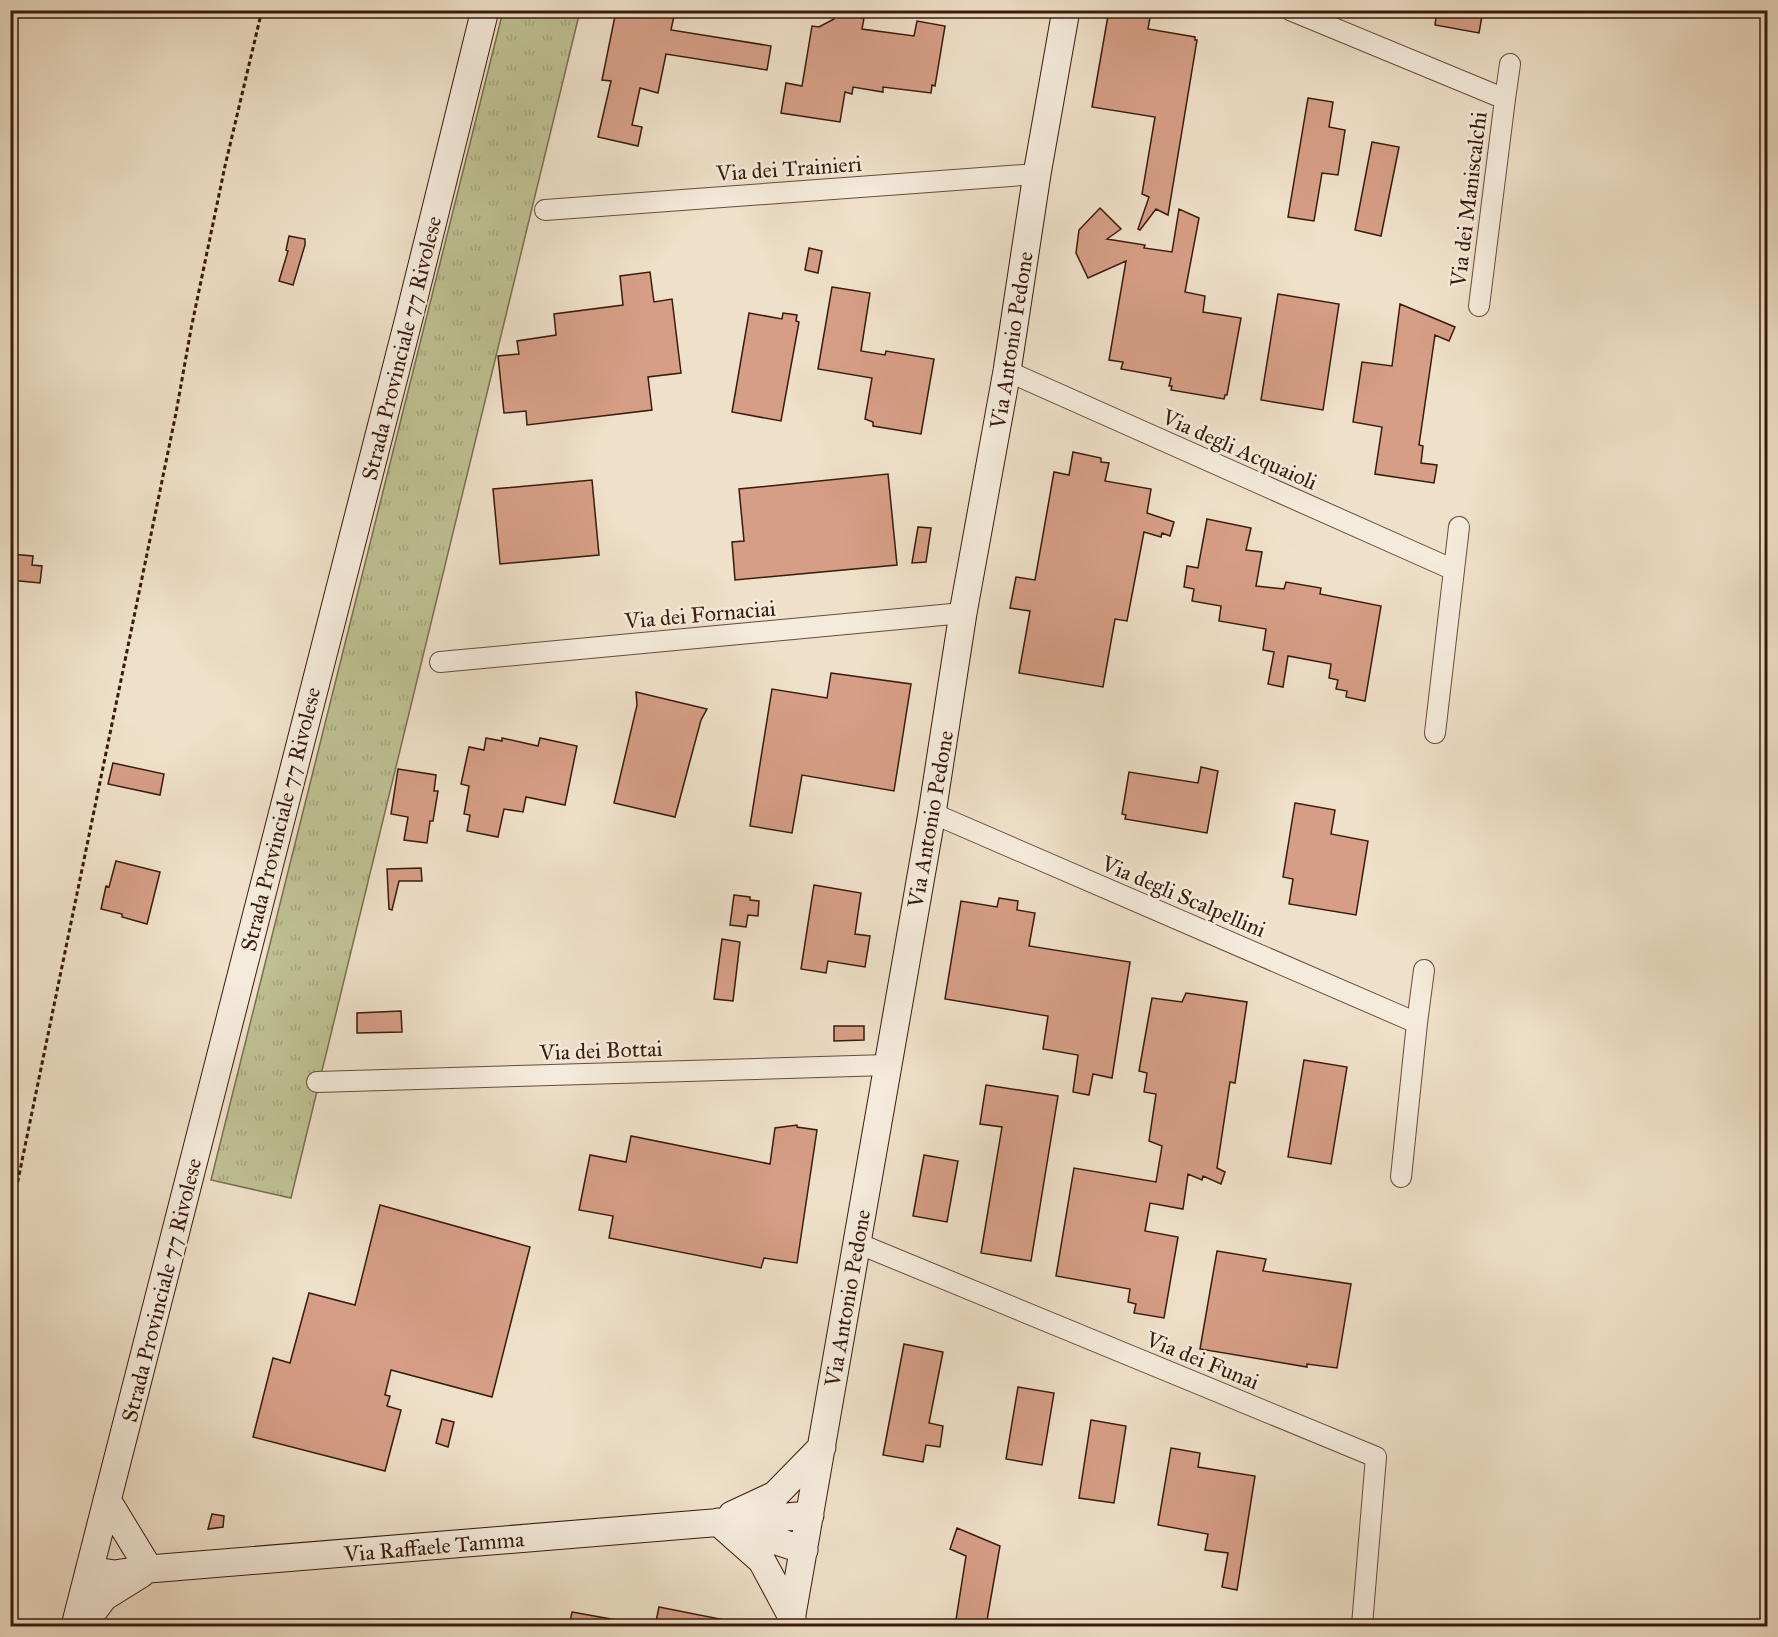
<svg xmlns="http://www.w3.org/2000/svg" width="1778" height="1637" font-family="'IM FELL Great Primer',serif">
<style>
.grass{fill:url(#grass-tufts);stroke:#7b6e50;stroke-width:1.5}
.building{fill:#d69e86;stroke:#381b0c;stroke-width:1.5}
.lines{fill:none;stroke-linecap:round;stroke-linejoin:round}
.street-casing{stroke:#664c3b;stroke-width:22}
.secondary-casing{stroke:#381b0c;stroke-width:29}
.path{stroke:#381b0c;stroke-width:3;stroke-dasharray:4.5 3;stroke-linecap:butt}
.street{stroke:#f5ebdc;stroke-width:20}
.secondary{stroke:#f5ebdc;stroke-width:27}
.labels{text-anchor:middle;stroke-width:5;stroke-linejoin:round;paint-order:stroke}
.street-label{font-size:22px;fill:#381b0c;stroke:#f5ebdc}
</style>
<defs>
<pattern id="grass-tufts" width="24" height="20" patternUnits="userSpaceOnUse" patternTransform="scale(1.5)"><rect width="24" height="20" fill="#bec193"/><path d="M3 7l-1-3M5 7V3M7 7l1-3M15 17l-1-3M17 17v-4M19 17l1-3" fill="none" stroke="#a4a57e"/></pattern>
</defs>
<rect width="100%" height="100%" fill="#efe0c9"/>
<filter id="stains"><feTurbulence type="fractalNoise" baseFrequency=".00333" numOctaves="4"/><feColorMatrix values="0 0 0 0 .2 0 0 0 0 .09 0 0 0 0 .02 0 0 0 .5 -.17"/></filter>
<radialGradient id="worn" r=".72"><stop offset=".6" stop-color="#630" stop-opacity="0"/><stop offset="1" stop-color="#630" stop-opacity=".3"/></radialGradient>
<path class="grass" d="M503,11H580L291,1198L211,1180Z"/>
<path class="building" d="M1109,10L1151,12L1148,29L1195,37V40H1197L1168,215L1156,209L1140,230L1138,229L1149,197L1142,194L1155,117L1092,107Z
M1437,10H1483L1479,33L1435,25Z
M675,11L671,30L771,46L767,70L666,54L658,93L640,88L632,125L642,127L638,146L598,137L611,81L602,80L615,16Z
M835,13L864,18L862,29L914,36L917,21L945,26L935,86L932,85L931,93L883,87V92L853,87L852,94L845,92L840,122L781,113L786,83L802,86L812,26L819,27L834,19Z
M1308,98L1333,102L1329,127L1345,130L1338,175L1322,173L1314,221L1288,217Z
M1372,142L1399,147L1381,236L1355,230Z
M1100,208L1121,229L1107,239L1145,245L1144,248L1172,252L1179,209L1199,218L1185,292L1205,296L1203,312L1241,318L1227,395H1225L1224,399L1171,390L1172,386H1169L1171,378L1121,369L1123,362L1109,360L1126,261L1088,278L1076,253L1079,230Z
M289,236L305,239V245L293,285L279,281L288,251L286,250Z
M809,248L822,251L818,273L805,270Z
M650,272L654,302L672,299L681,373L648,377L652,410L527,425L526,411L504,413L498,356L519,354L517,341L556,335L554,314L623,305L620,276Z
M832,287L870,293L861,351L885,355L886,351L934,359L921,434L873,426V422L865,419L872,378L818,369Z
M1278,294L1339,304L1323,410L1261,400Z
M1400,304L1455,327L1449,341L1435,335L1419,445L1423,446L1421,463L1437,465L1434,483L1375,474L1382,427L1353,422L1362,362L1392,366Z
M749,313L782,319L783,313L797,315L796,321L799,322L781,421L732,412Z
M1073,452L1101,458V462L1109,463L1105,481L1151,489L1147,513L1174,522L1170,536L1162,533L1161,537L1144,532L1127,621L1115,619L1103,687L1019,673L1030,611L1010,608L1016,577L1035,580L1054,472L1069,475Z
M888,474L897,565L735,580L732,542L744,541L739,489Z
M592,480L599,555L500,564L493,489Z
M1207,519L1251,528L1246,550L1262,552L1256,586L1284,589L1286,582L1321,588L1320,594L1381,606L1365,701L1346,697L1347,691L1336,689L1338,680L1329,678L1331,664L1288,656L1283,687L1268,684L1274,652L1263,650L1266,629L1219,621L1221,606L1192,601L1194,589L1184,587L1187,566L1198,568Z
M918,527L931,528L926,562L912,563Z
M10,554L33,556L32,565L42,566L40,583L10,580Z
M831,673L911,684L894,791L802,775L792,833L750,826L772,689L827,698Z
M636,692L707,709L701,720L675,817L614,803L637,705Z
M486,738L502,741V738L538,746L540,738L577,746L565,805L526,797L523,812L504,809L498,837L467,831L470,815L464,814L469,786L461,784L469,747L484,750Z
M113,763L164,774L160,795L108,784Z
M1201,767L1218,771L1207,833L1125,819L1126,815L1122,814L1129,772L1198,783Z
M398,769L436,775L434,791H438L433,821H430L427,843L404,840L408,817L391,814Z
M1295,803L1335,810L1331,834L1368,841L1356,915L1289,904L1293,879L1283,877Z
M116,861L160,872L147,924L122,917V914L101,909L106,886L109,887Z
M421,868L422,881H399L392,910L389,909L387,869Z
M814,885L861,893L855,934L870,936L865,967L828,961L826,973L801,969Z
M734,895L750,897V900L759,901L758,916L748,915L746,927L730,925Z
M999,898L1018,901L1017,910L1035,913L1029,946L1130,962L1112,1078L1093,1074L1089,1095L1073,1092L1078,1055L1043,1049L1048,1016L945,999L961,901L997,907Z
M722,939L740,942L733,1001L714,999Z
M1186,993L1247,1002L1235,1083L1230,1082L1217,1168L1225,1172L1221,1184L1203,1176L1202,1180L1188,1174L1183,1209L1150,1203L1145,1231L1178,1237L1164,1318L1134,1313L1136,1304L1128,1302L1130,1289L1056,1276L1074,1168L1156,1182L1162,1146L1149,1141L1156,1094L1144,1092L1147,1073L1139,1071L1152,998L1182,1002Z
M401,1011L402,1032L357,1033V1013Z
M834,1026H864V1040L834,1041Z
M1304,1060L1347,1067L1331,1164L1288,1157Z
M986,1085L1058,1096L1031,1261L981,1253L1002,1127L980,1124Z
M797,1125V1127L817,1130L797,1263L764,1258L761,1268L609,1238L613,1216L579,1210L590,1155L626,1162L631,1136L770,1164L775,1128Z
M924,1155L958,1161L947,1222L913,1216Z
M380,1205L530,1247L492,1397L391,1370L385,1395L390,1396L387,1406L401,1410L385,1471L253,1437L273,1358L290,1363L309,1293L355,1305Z
M1217,1251L1266,1259L1263,1271L1351,1284L1337,1368L1307,1364V1367L1200,1349Z
M904,1344L943,1352L929,1423L943,1426L940,1447L926,1445L923,1462L883,1455Z
M1018,1387L1054,1393L1042,1465L1006,1459Z
M442,1419L454,1422L448,1447L436,1443Z
M1091,1420L1126,1426L1114,1503L1079,1498Z
M1171,1448L1200,1453L1198,1467L1255,1476L1237,1590L1222,1587L1228,1553L1205,1550L1208,1534L1158,1525Z
M212,1514L224,1516L223,1527L208,1529Z
M957,1528L1000,1546L986,1626H955L966,1556L950,1549Z
M659,1607L725,1620L724,1626H655Z
M572,1612L616,1620V1626H569Z"/>
<g class="lines">
<g class="street-casing">
<path id="street" d="M1290,10L1505,99L1479,306
M1505,99L1510,64
M545,210L1037,174
M1007,371L1454,570
M440,662L963,613
M1435,733L1459,527
M932,813L1417,1023L1401,1177
M1417,1023L1424,970
M317,1082L887,1065
M857,1243L1376,1457L1362,1625"/>
</g>
<g class="secondary-casing">
<path id="secondary" d="M107,1500L149,1569
M732,1515L775,1495L822,1447
M718,1522L762,1561L792,1617
M730,1526L804,1550
M90,1570L114,1574L149,1569L810,1515
M75,1626L409,318L485,10
M82,1626L104,1597L141,1574
M790,1626L932,813L963,613L1007,371L1037,174L1066,10"/>
</g>
<path class="path" d="M10,1219L176,413L191,329L225,166L262,10"/>
<use href="#street" class="street"/>
<use href="#secondary" class="secondary"/>
</g>
<g class="labels">
<g class="street-label">
<text transform="translate(789 168) rotate(-4)" y="8">Via dei Trainieri</text>
<text transform="translate(1468 199) rotate(-83)" y="8">Via dei Maniscalchi</text>
<text transform="translate(1011 340) rotate(-81)" y="8">Via Antonio Pedone</text>
<text transform="translate(401 348) rotate(-76)" y="8">Strada Provinciale 77 Rivolese</text>
<text transform="translate(1240 449) rotate(24)" y="8">Via degli Acquaioli</text>
<text transform="translate(700 614) rotate(-5)" y="8">Via dei Fornaciai</text>
<text transform="translate(280 819) rotate(-76)" y="8">Strada Provinciale 77 Rivolese</text>
<text transform="translate(930 819) rotate(-80)" y="8">Via Antonio Pedone</text>
<text transform="translate(1184 896) rotate(23)" y="8">Via degli Scalpellini</text>
<text transform="translate(601 1050) rotate(-2)" y="8">Via dei Bottai</text>
<text transform="translate(161 1290) rotate(-76)" y="8">Strada Provinciale 77 Rivolese</text>
<text transform="translate(847 1298) rotate(-80)" y="8">Via Antonio Pedone</text>
<text transform="translate(1203 1360) rotate(22)" y="8">Via dei Funai</text>
<text transform="translate(434 1546) rotate(-5)" y="8">Via Raffaele Tamma</text>
</g>
</g>
<rect width="1778" height="1637" fill="none" stroke="#efe0c9" stroke-width="36"/>
<rect x="12" y="12" width="1754" height="1613" fill="none" stroke="#381b0c" stroke-width="3"/>
<rect x="18" y="18" width="1742" height="1601" fill="none" stroke="#381b0c" stroke-width="1.5"/>
<rect width="100%" height="100%" filter="url(#stains)"/>
<rect width="100%" height="100%" fill="url(#worn)"/>
</svg>
